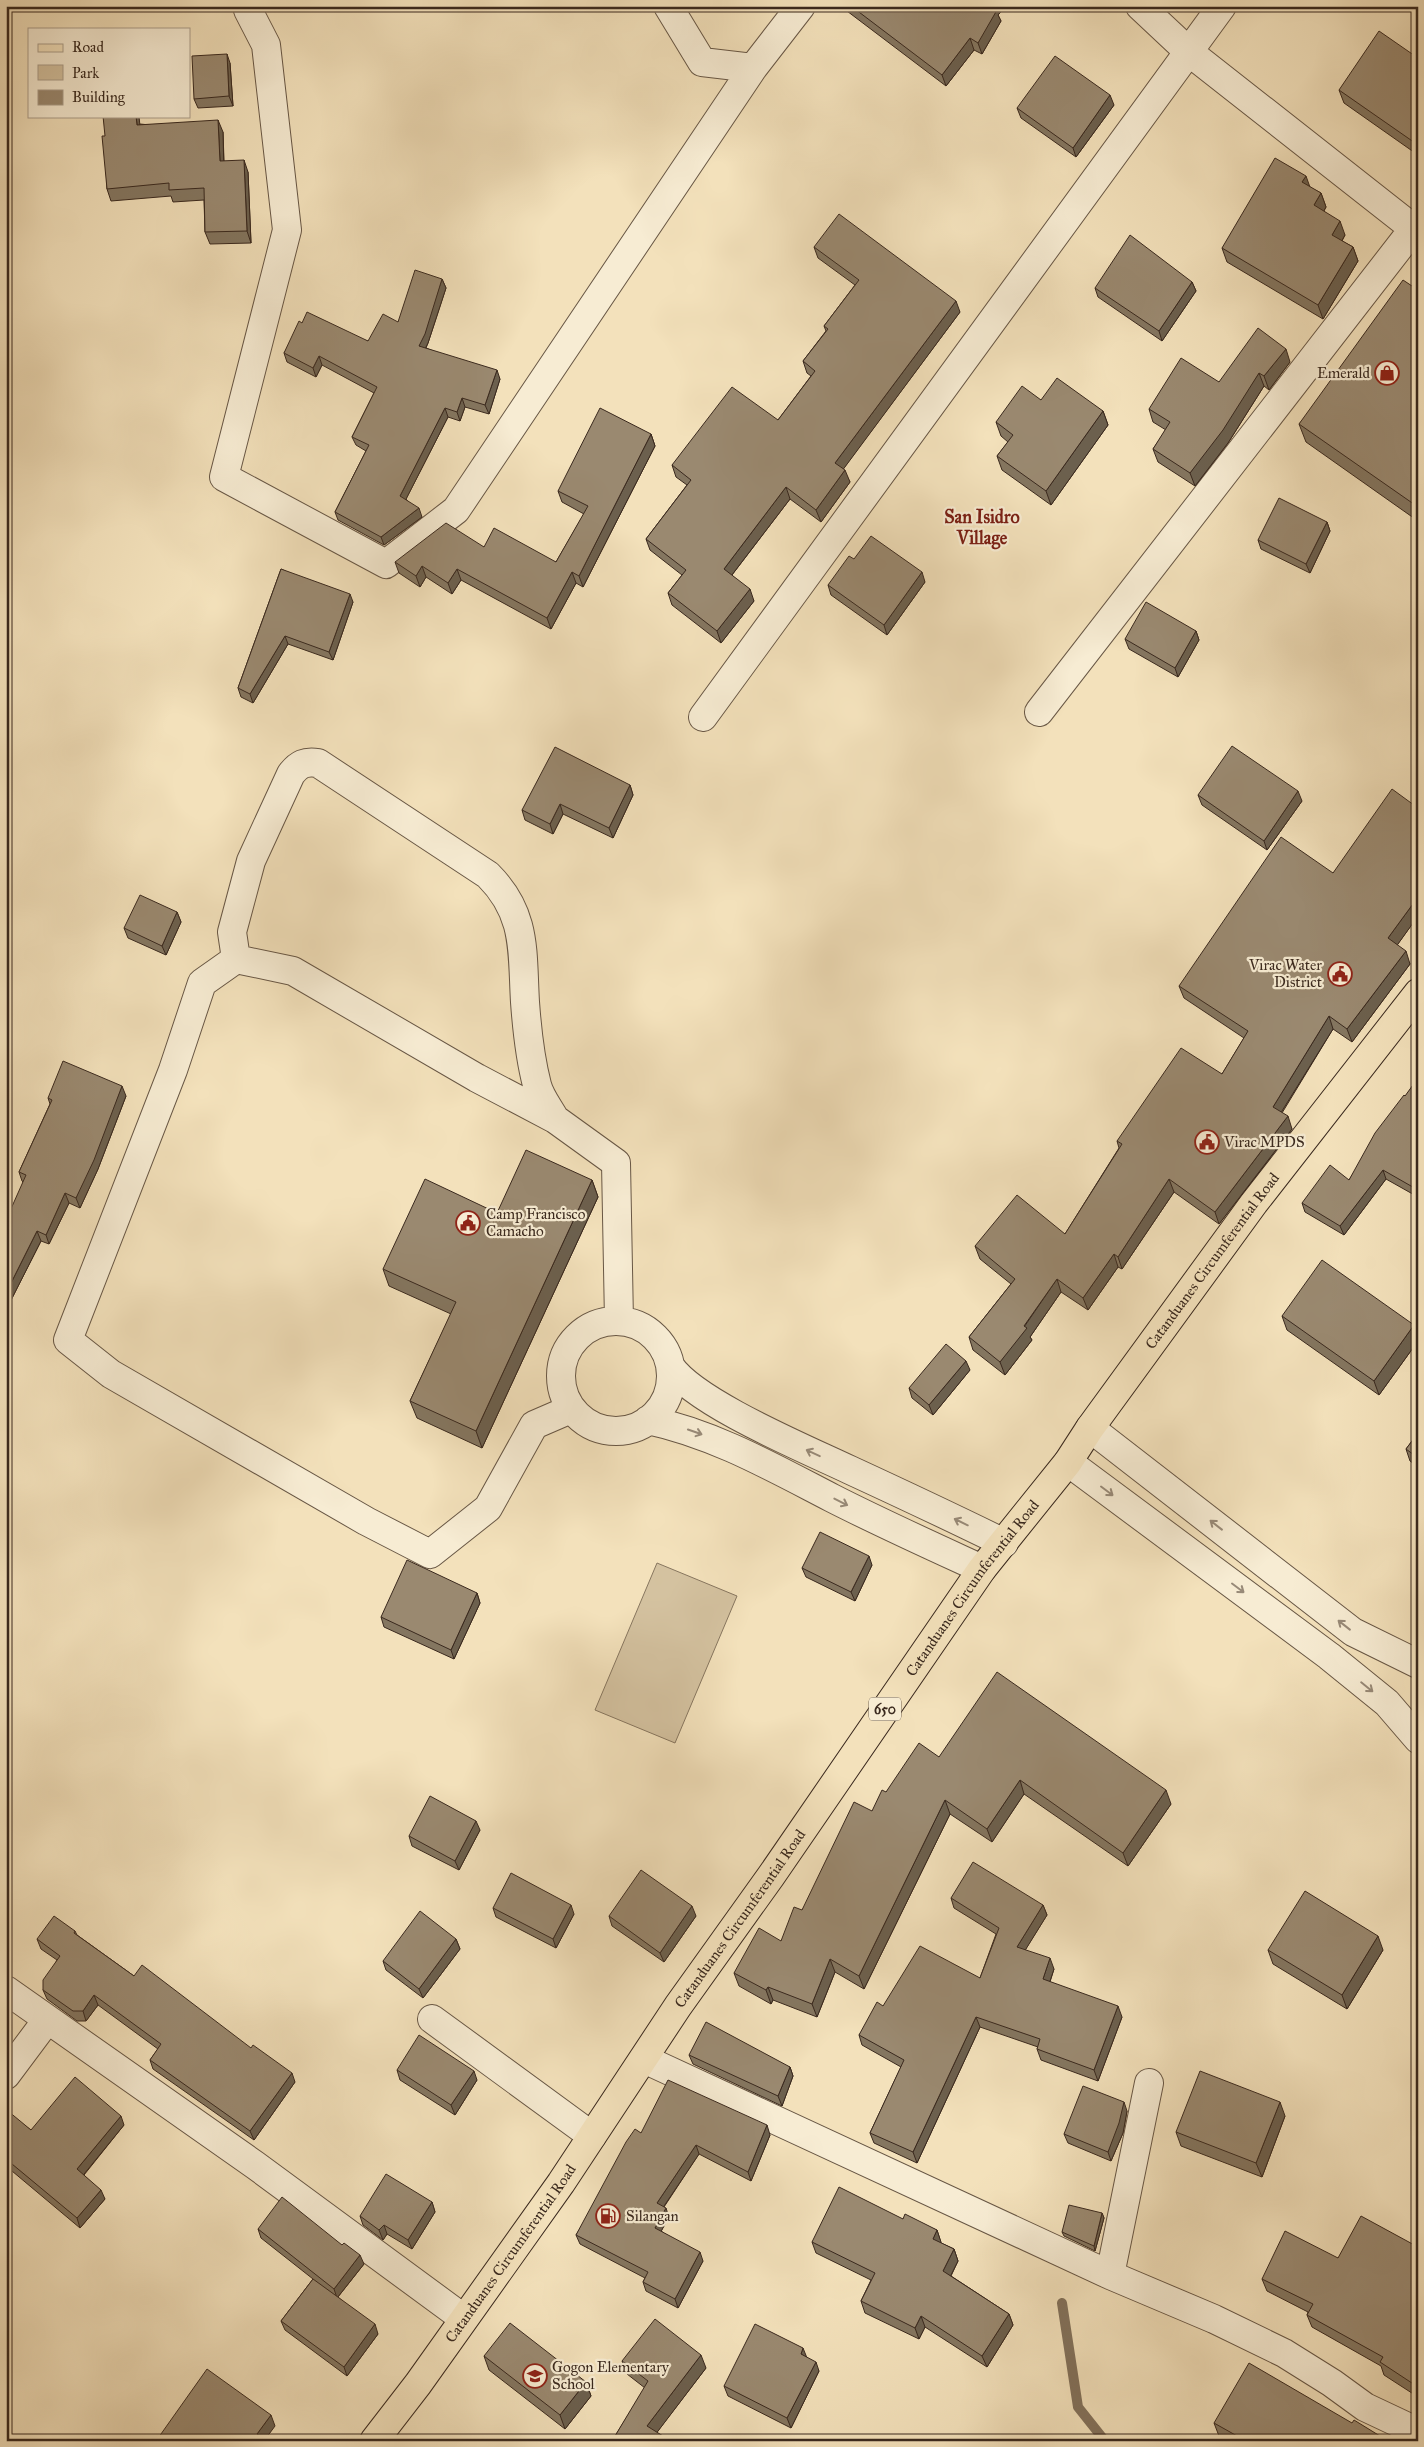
<svg xmlns="http://www.w3.org/2000/svg" width="1424" height="2447" font-family="'IM FELL Great Primer',serif">
<style>
.green{fill:#d4c2a0;stroke:#87765f}
.lines{fill:none;stroke-linecap:round;stroke-linejoin:round}
.stream{stroke:#83725c;stroke-width:10}
.minor-casing{stroke:#685745;stroke-width:30}
.major-casing{stroke:#3a291e;stroke-width:30}
.minor{stroke:#f7ecd3;stroke-width:28}
.major{stroke:#f3e1bb;stroke-width:28}
.wall{fill:#847660;stroke:#3a291e}
.shaded-wall{fill:#6c604e;stroke:#3a291e}
.building{fill:#9a8970;stroke:#3a291e}
.oneway{stroke:#988a78}
.labels{text-anchor:middle;stroke-width:4.5;stroke-linejoin:round;paint-order:stroke}
.shield{fill:#f7ecd3;stroke:#736454;stroke-width:1}
.shield-label{font-size:14px;font-weight:bold;fill:#3a291e}
.poi-label{font-size:15px;fill:#3a291e;stroke:#f7ecd3;text-anchor:start}
.street-label{font-size:15px;fill:#3a291e;stroke:#f7ecd3}
.quarter-label{font-size:18px;font-weight:bold;fill:#7a1f14;stroke:#f7ecd3}
</style>
<rect width="100%" height="100%" fill="#f3e1bb"/>
<filter id="stains"><feTurbulence type="fractalNoise" baseFrequency=".004" numOctaves="4"/><feColorMatrix values="0 0 0 0 .2 0 0 0 0 .09 0 0 0 0 .02 0 0 0 .5 -.17"/></filter>
<radialGradient id="worn" r=".72"><stop offset=".6" stop-color="#630" stop-opacity="0"/><stop offset="1" stop-color="#630" stop-opacity=".3"/></radialGradient>
<path class="green" d="M657,1563L737,1596L675,1743L595,1710Z"/>
<g class="lines">
<path class="stream" d="M1062,2303L1078,2407L1105,2441"/>
<g class="minor-casing">
<path id="minor" d="M668,6L702,62L753,68
M1140,6L1189,52L1418,232
M248,10L266,45L287,230L224,477L386,564L456,510L753,68L801,6
M1039,712L1418,223
M703,717L1222,6
M236,959L232,932L251,861L291,774C299,764 305,761 318,763L488,875C527,914 522,951 525,1002C527,1030 530,1058 537,1085C540,1097 549,1108 555,1119
M561 1376a55 55 0 1 1 110 0a55 55 0 1 1-110 0Z
M670,1366C695,1403 806,1449 850,1470C902,1494 953,1518 1004,1543
M571,1409L534,1425L488,1508L430,1554L366,1521L111,1374L68,1340L173,1070L202,983L236,959L293,971L477,1078L555,1119L616,1163L619,1321
M648,1420C714,1434 772,1467 832,1498C881,1523 932,1546 982,1569
M1090,1428L1353,1632L1418,1664
M1068,1462L1329,1656L1387,1703L1418,1739
M6,1990L255,2165L463,2318
M432,2019L592,2136
M644,2059L1110,2275L1214,2319L1284,2353L1332,2383L1365,2407L1418,2432
M6,2075L47,2020
M1110,2275L1149,2083"/>
</g>
<g class="major-casing">
<g id="major">
<path id="s1" d="M374,2441L418,2384L561,2183L678,2006L771,1876L982,1569L1068,1462L1090,1428L1254,1203L1418,993"/>
</g>
</g>
<use href="#minor" class="minor"/>
<use href="#major" class="major"/>
</g>
<path class="wall" d="M842,6H1006L998,15L1001,21L982,54L974,50L946,86L843,8Z
M1418,58V155L1344,103L1339,90Z
M230,63L233,106L198,108L194,99Z
M1114,105L1076,157L1021,118L1017,108Z
M140,124L223,132L224,161L248,172L251,243L210,244L205,232L204,200L173,202L171,196L111,201L107,189L105,136Z
M1309,187L1321,193L1326,207L1324,211L1345,235L1342,241L1353,247L1358,261L1323,319L1227,262L1222,248Z
M814,247L960,312L843,469L850,482L821,522L790,499L732,575L754,601L721,643L672,605L668,593L682,575L650,550L646,539L687,485L676,477L672,465L778,420L811,376L807,373L803,361L826,331L824,326L855,285L818,258Z
M442,279L446,288L428,343L426,348L500,379L489,414L465,407L460,421L448,417L406,499L422,517L384,545L338,520L335,512L366,451L356,445L352,437L374,393L322,365L316,377L287,362L284,353L302,323L368,341L398,322Z
M1192,282L1196,291L1162,341L1098,297L1095,288Z
M1418,290V521L1306,442L1299,424Z
M1290,362L1269,390L1264,386L1228,443L1195,486L1158,462L1153,449L1166,430L1153,422L1149,409L1219,382Z
M1041,400L1103,411L1108,425L1051,505L1002,470L997,456L1008,442L1001,436L996,422Z
M651,434L655,446L583,587L576,583L551,629L461,580L452,594L426,577L420,587L399,573L395,562L484,547L556,562L584,514L562,502L558,491Z
M1327,522L1330,531L1310,573L1261,549L1258,540Z
M854,559L925,582L887,635L831,595L828,585Z
M281,569L353,602L333,660L288,644L253,703L241,697L238,688Z
M1196,631L1199,640L1178,677L1129,649L1125,639Z
M630,785L633,795L613,838L563,814L553,834L525,820L522,810Z
M1198,795L1302,801L1267,850L1202,805Z
M1418,808V916L1397,945L1410,964L1352,1042L1333,1029L1282,1113L1292,1129L1219,1224L1174,1192L1122,1269L1118,1267L1088,1310L1061,1292L1030,1337L1032,1340L1005,1375L973,1350L969,1337L1011,1284L980,1259L975,1246L1065,1234L1119,1148L1117,1141L1222,1074L1244,1038L1184,998L1179,986L1333,873Z
M177,912L181,922L166,955L128,938L124,928Z
M1418,1078V1197L1386,1179L1344,1235L1305,1212L1302,1203L1349,1180Z
M126,1096L98,1169L80,1208L69,1203L49,1244L41,1241L6,1310L23,1182L22,1181L19,1172L50,1104L48,1098Z
M592,1180L598,1197L482,1448L417,1418L410,1401L451,1314L389,1286L383,1269L497,1213Z
M1282,1316L1414,1325L1418,1337V1341L1379,1395L1287,1330Z
M970,1370L933,1415L912,1398L909,1388Z
M1418,1433V1467L1410,1461L1406,1449Z
M872,1565L855,1601L806,1577L802,1568Z
M477,1593L480,1603L454,1659L384,1627L381,1617Z
M939,1757L1171,1804L1128,1866L1024,1794L992,1842L950,1814L864,1989L835,1972L817,2017L773,2000L771,2004L739,1986L734,1973L781,1941L802,1910L886,1792Z
M480,1830L459,1870L412,1846L409,1836Z
M951,1898L1043,1905L1047,1915L1025,1950L1054,1969L1050,1982L1122,2017L1098,2081L1041,2060L1037,2049L1038,2047L980,2027L917,2163L874,2143L870,2133L901,2067L862,2045L859,2035L883,2006L980,1978L996,1934L954,1908Z
M493,1908L574,1914L556,1948L496,1917Z
M609,1916H696L664,1962L612,1926Z
M75,1931L77,1935L134,1976L295,2082L254,2140L153,2069L150,2060L158,2049L98,2005L86,2021H77L47,1999L43,1990L57,1960L41,1949L37,1939Z
M456,1939L460,1949L423,1998L386,1970L383,1961Z
M1268,1950H1383L1347,2009L1273,1964Z
M689,2055L790,2067L793,2076L782,2106L693,2064Z
M397,2070L477,2080L455,2115L400,2080Z
M1127,2111L1123,2133L1111,2161L1068,2143L1064,2134Z
M6,2113L31,2130L124,2125L84,2175L105,2199L80,2228L6,2166Z
M1285,2116L1262,2177L1181,2146L1176,2132Z
M641,2133L770,2135L751,2181L699,2154L664,2207L669,2217L661,2231L703,2261L678,2308L646,2291L643,2282L645,2278L580,2244L576,2235Z
M432,2202L435,2212L412,2249L387,2234L383,2240L363,2225L360,2216Z
M1102,2213L1104,2218L1095,2251L1064,2236L1062,2232Z
M903,2219L937,2230L941,2243L954,2249L958,2261L951,2276L1009,2314L1013,2325L987,2367L925,2327L919,2339L865,2313L861,2301L871,2280L816,2253L812,2242Z
M258,2229L364,2264L338,2297L378,2334L347,2376L285,2330L281,2321L313,2279L261,2238Z
M1418,2247V2397L1384,2375L1381,2366L1312,2327L1307,2315L1308,2312L1267,2291L1262,2279L1338,2258Z
M484,2356L586,2382L591,2396L565,2429L489,2370Z
M806,2357L819,2371L791,2428L728,2396L724,2386Z
M622,2361L706,2368L657,2432L612,2441L645,2388L627,2374Z
M1214,2423L1382,2441H1228L1219,2436Z"/>
<path class="shaded-wall" d="M993,6H1006L998,15L1001,21L982,54L978,43Z
M970,38L974,50L946,86L942,75Z
M227,54L230,63L233,106L229,96Z
M1110,95L1114,105L1076,157L1073,148Z
M136,116H139L141,137L137,125Z
M218,120L223,132L224,173L220,161Z
M244,160L248,172L251,243L247,231Z
M1306,176L1311,190L1302,182Z
M1321,193L1326,207L1319,219L1314,205Z
M1340,221L1345,235L1337,249L1332,235Z
M1353,247L1358,261L1323,319L1318,305Z
M442,279L446,288L428,343L422,355L419,346Z
M1192,282L1196,291L1162,341L1159,331Z
M956,301L960,312L839,475L835,463Z
M1286,349L1290,362L1269,390L1264,376Z
M319,356L322,365L316,377L313,368Z
M497,370L500,379L489,414L485,405Z
M1259,373L1264,386L1228,443L1195,486L1190,473Z
M462,398L465,407L460,421L457,412Z
M445,408L448,417L403,505L400,496Z
M1103,411L1108,425L1051,505L1046,491Z
M651,434L655,446L583,587L579,576Z
M845,470L850,482L821,522L816,510Z
M786,487L790,499L728,580L724,569Z
M419,508L422,517L384,545L381,537Z
M1327,522L1330,531L1310,573L1306,564Z
M422,566L426,577L420,587L416,576Z
M457,569L461,580L452,594L448,583Z
M572,572L576,583L551,629L547,618Z
M922,572L925,582L887,635L884,625Z
M750,589L754,601L721,643L717,631Z
M350,594L353,602L333,660L329,652Z
M1196,631L1199,640L1178,677L1175,668Z
M285,636L288,644L253,703L250,694Z
M630,785L633,795L613,838L609,828Z
M1298,791L1302,801L1267,850L1264,841Z
M560,804L563,814L553,834L550,824Z
M1418,897V916L1393,951L1388,938Z
M177,912L181,922L166,955L162,946Z
M1406,951L1410,964L1352,1042L1347,1029Z
M1329,1016L1333,1029L1277,1119L1273,1107Z
M122,1086L126,1096L98,1169L80,1208L76,1198Z
M1288,1116L1292,1129L1219,1224L1215,1212Z
M1383,1170L1386,1179L1344,1235L1340,1226Z
M1169,1179L1174,1192L1122,1269L1118,1257Z
M592,1180L598,1197L482,1448L476,1431Z
M65,1193L69,1203L49,1244L46,1235Z
M37,1231L41,1241L6,1310V1293Z
M1114,1254L1118,1267L1088,1310L1083,1298Z
M1057,1279L1061,1292L1030,1337L1032,1340L1005,1375L1000,1362Z
M1414,1325L1418,1337V1341L1379,1395L1374,1381Z
M966,1361L970,1370L933,1415L929,1405Z
M869,1556L872,1565L855,1601L851,1592Z
M477,1593L480,1603L454,1659L451,1650Z
M1020,1780L1024,1794L992,1842L987,1829Z
M1166,1790L1171,1804L1128,1866L1123,1853Z
M945,1800L950,1814L864,1989L859,1976Z
M476,1821L480,1830L459,1870L455,1861Z
M6,1879L9,1887L6,1892Z
M571,1905L574,1914L556,1948L553,1939Z
M1043,1905L1047,1915L1021,1957L1017,1947Z
M692,1906L696,1916L664,1962L660,1953Z
M1378,1936L1383,1950L1347,2009L1342,1995Z
M456,1939L460,1949L423,1998L419,1989Z
M1050,1958L1054,1969L1047,1990L1043,1979Z
M830,1959L835,1972L817,2017L812,2004Z
M768,1987L773,2000L771,2004L766,1990Z
M94,1995L98,2005L86,2021L83,2011Z
M1118,2006L1122,2017L1098,2081L1094,2070Z
M976,2017L980,2027L917,2163L913,2152Z
M790,2067L793,2076L782,2106L778,2096Z
M474,2071L477,2080L455,2115L451,2105Z
M292,2073L295,2082L254,2140L250,2131Z
M1124,2102L1127,2111L1123,2133L1111,2161L1108,2152Z
M1280,2102L1285,2116L1262,2177L1256,2163Z
M121,2116L124,2125L80,2179L77,2169Z
M767,2125L770,2135L751,2181L748,2172Z
M696,2145L699,2154L660,2212L657,2203Z
M101,2190L105,2199L80,2228L77,2218Z
M432,2202L435,2212L412,2249L408,2240Z
M666,2208L669,2217L658,2237L655,2228Z
M1102,2213L1104,2218L1095,2251L1094,2246Z
M384,2225L387,2234L383,2240L379,2230Z
M937,2230L941,2242L938,2250L933,2239Z
M954,2249L958,2261L947,2283L943,2271Z
M700,2252L703,2261L678,2308L675,2299Z
M360,2255L364,2264L337,2298L334,2289Z
M1009,2314L1013,2325L987,2367L982,2356Z
M921,2316L925,2327L919,2339L915,2328Z
M375,2324L378,2334L347,2376L344,2367Z
M803,2348L807,2358L801,2354Z
M701,2355L706,2368L652,2439L647,2426Z
M816,2362L819,2371L791,2428L787,2418Z
M586,2382L591,2396L565,2429L560,2415Z
M271,2415L275,2426L264,2441L257,2434Z"/>
<path class="building" d="M851,6H993L992,7L997,10L978,43L970,38L942,75Z
M1379,31L1418,58V145L1339,90Z
M227,54L229,96L194,99L192,56Z
M1055,56L1110,95L1073,148L1017,108Z
M103,116H136L137,125L218,120L220,161L244,160L247,231L205,232L204,188L169,190V183L107,189L102,136H105Z
M1275,158L1306,176L1302,182L1321,193L1314,205L1340,221L1332,235L1353,247L1318,305L1222,248Z
M839,214L956,301L835,463L845,470L816,510L786,487L724,569L750,589L717,631L668,593L686,570L646,539L691,480L672,465L732,387L778,420L815,371L803,361L828,329L824,326L859,280L814,247Z
M1130,235L1192,282L1159,331L1095,288Z
M415,270L442,279L425,334L419,346L497,370L485,405L462,398L457,412L445,408L400,496L419,508L381,537L335,512L369,445L352,437L377,387L319,356L313,368L284,353L299,321L302,323L307,312L368,341L383,314L398,322Z
M1403,280L1418,290V507L1299,424Z
M1258,328L1286,349L1264,376L1259,373L1223,430L1190,473L1153,449L1170,422L1149,409L1181,358L1219,382Z
M1057,378L1103,411L1046,491L997,456L1013,435L996,422L1022,386L1041,400Z
M600,408L651,434L579,576L572,572L547,618L457,569L448,583L422,566L416,576L395,562L446,523L484,547L494,528L556,562L588,506L558,491Z
M1279,498L1327,522L1306,564L1258,540Z
M871,536L922,572L884,625L828,585L849,556L854,559Z
M281,569L350,594L329,652L285,636L250,694L238,688Z
M1146,602L1196,631L1175,668L1125,639Z
M1232,746L1298,791L1264,841L1198,795Z
M555,747L630,785L609,828L560,804L550,824L522,810Z
M1392,789L1418,808V897L1388,938L1406,951L1347,1029L1329,1016L1273,1107L1288,1116L1215,1212L1169,1179L1118,1257L1114,1254L1083,1298L1057,1279L1024,1326L1027,1328L1000,1362L969,1337L1015,1279L975,1246L1017,1195L1065,1234L1122,1144L1117,1141L1181,1048L1222,1074L1248,1031L1179,986L1281,837L1333,873Z
M140,895L177,912L162,946L124,928Z
M63,1061L122,1086L94,1160L76,1198L65,1193L46,1235L37,1231L6,1293V1220L26,1175L19,1172L52,1100L48,1098Z
M1418,1078V1190L1383,1170L1340,1226L1302,1203L1330,1165L1349,1180L1375,1133L1404,1095L1405,1096Z
M526,1150L592,1180L476,1431L410,1401L456,1302L383,1269L425,1179L497,1213Z
M1322,1260L1414,1325L1374,1381L1282,1316Z
M946,1344L966,1361L929,1405L909,1388Z
M1418,1433V1458L1406,1449Z
M820,1532L869,1556L851,1592L802,1568Z
M407,1560L477,1593L451,1650L381,1617Z
M997,1672L1166,1790L1123,1853L1020,1780L987,1829L945,1800L859,1976L830,1959L812,2004L768,1987L766,1990L734,1973L759,1928L781,1941L794,1907L802,1910L854,1802L872,1811L882,1790L886,1792L919,1743L939,1757Z
M430,1796L476,1821L455,1861L409,1836Z
M973,1862L1043,1905L1017,1947L1050,1958L1043,1979L1118,2006L1094,2070L1037,2049L1040,2039L976,2017L913,2152L870,2133L904,2060L859,2035L877,2002L883,2006L920,1946L980,1978L999,1928L951,1898Z
M641,1870L692,1906L660,1953L609,1916Z
M511,1873L571,1905L553,1939L493,1908Z
M1305,1891L1378,1936L1342,1995L1268,1950Z
M420,1911L456,1939L419,1989L383,1961Z
M54,1916L75,1931L74,1933L134,1976L142,1965L251,2048L253,2045L292,2073L250,2131L150,2060L161,2044L94,1995L83,2011H73L43,1990V1980L60,1956L37,1939Z
M706,2022L790,2067L778,2096L689,2055Z
M419,2035L474,2071L451,2105L397,2070Z
M1200,2071L1280,2102L1256,2163L1176,2132Z
M75,2077L121,2116L77,2169L101,2190L77,2218L6,2159V2113L8,2111L31,2130Z
M668,2080L767,2125L748,2172L696,2145L657,2203L666,2208L655,2228L700,2252L675,2299L643,2282L648,2272L576,2235L626,2142L635,2129L641,2133Z
M1083,2086L1124,2102L1119,2123L1108,2152L1064,2134Z
M386,2174L432,2202L408,2240L384,2225L379,2230L360,2216Z
M839,2187L903,2219L905,2214L937,2230L933,2239L954,2249L943,2271L1009,2314L982,2356L921,2316L915,2328L861,2301L875,2273L812,2242Z
M282,2197L342,2245L344,2243L360,2255L334,2289L258,2229Z
M1069,2205L1102,2213L1094,2246L1062,2232Z
M1361,2216L1418,2247V2387L1380,2362L1383,2357L1307,2315L1313,2304L1262,2279L1285,2231L1338,2258Z
M313,2279L375,2324L344,2367L281,2321Z
M655,2319L701,2355L647,2426L671,2441H612L648,2381L622,2361Z
M510,2323L586,2382L560,2415L484,2356Z
M755,2324L803,2348L801,2354L816,2362L787,2418L724,2386Z
M1249,2363L1352,2423L1354,2420L1380,2436L1377,2441H1246L1214,2423Z
M207,2369L271,2415L257,2434L266,2441H156Z"/>
<defs><path id="oneway-shaft" d="M-6 0H5M1.5-3L5.5 0L1.5 3" fill="none" stroke-width="1.6" stroke-linecap="round" stroke-linejoin="round" transform="scale(1.25)"/></defs>
<g class="oneway">
<use href="#oneway-shaft" transform="translate(695 1432) rotate(19)"/>
<use href="#oneway-shaft" transform="translate(813 1453) rotate(-155)"/>
<use href="#oneway-shaft" transform="translate(1107 1491) rotate(37)"/>
<use href="#oneway-shaft" transform="translate(841 1502) rotate(27)"/>
<use href="#oneway-shaft" transform="translate(961 1522) rotate(-154)"/>
<use href="#oneway-shaft" transform="translate(1216 1525) rotate(-142)"/>
<use href="#oneway-shaft" transform="translate(1238 1588) rotate(37)"/>
<use href="#oneway-shaft" transform="translate(1344 1625) rotate(-142)"/>
<use href="#oneway-shaft" transform="translate(1367 1687) rotate(39)"/>
</g>
<defs>
<g id="shop-ring" transform="scale(1.25)"><circle r="9.5" fill="#f7ecd3" stroke="#8f2418" stroke-width="1.5"/><path d="M-5-2.5h2.3a2.7 3.5 0 0 1 5.4 0H5L5.5 6h-11ZM-1.5-2.5h3a1.5 2.3 0 0 0-3 0Z" fill="#8f2418"/></g>
<g id="civic-ring" transform="scale(1.25)"><circle r="9.5" fill="#f7ecd3" stroke="#8f2418" stroke-width="1.5"/><path d="M-.6-6.5H3V-4.5H.6V-3L4-1V1h2V6H-6V1h2V-1L-.6-3ZM-1.2 2.5V6h2.4V2.5Z" fill="#8f2418"/></g>
<g id="fuel-ring" transform="scale(1.25)"><circle r="9.5" fill="#f7ecd3" stroke="#8f2418" stroke-width="1.5"/><path d="M-5.5-6h7V0h2V4h1.3V-2.5L3-4.5l.8-.8L6-3V5H2.5V1h-1V6h-7ZM-4.2-4.7v3.2H.2V-4.7Z" fill="#8f2418"/></g>
<g id="school-ring" transform="scale(1.25)"><circle r="9.5" fill="#f7ecd3" stroke="#8f2418" stroke-width="1.5"/><path d="M0-5L7-2L0 1L-7-2ZM-4 1L0 2.5L4 1V4Q0 6-4 4Z" fill="#8f2418"/></g>
</defs>
<g fill-rule="evenodd">
<use href="#shop-ring" x="1387" y="373"/>
<use href="#civic-ring" x="1340" y="974"/>
<use href="#civic-ring" x="1207" y="1142"/>
<use href="#civic-ring" x="468" y="1223"/>
<use href="#fuel-ring" x="608" y="2216"/>
<use href="#school-ring" x="535" y="2376"/>
</g>
<g class="labels">
<rect class="shield" x="869" y="1697.5" width="32" height="23" rx="4"/>
<g class="shield-label">
<text x="885" y="1714">650</text>
</g>
<g class="poi-label">
<text x="1370" y="378" text-anchor="end">Emerald</text>
<text x="1322" y="970" text-anchor="end">Virac Water<tspan x="1322" dy="17">District</tspan></text>
<text x="1224" y="1147">Virac MPDS</text>
<text x="486" y="1219">Camp Francisco<tspan x="486" dy="17">Camacho</tspan></text>
<text x="626" y="2221">Silangan</text>
<text x="552" y="2372">Gogon Elementary<tspan x="552" dy="17">School</tspan></text>
</g>
<g class="street-label">
<text dy="5" stroke="none"><textPath href="#s1" startOffset="1448">Catanduanes Circumferential Road</textPath></text>
<text dy="5" stroke="none"><textPath href="#s1" startOffset="1042">Catanduanes Circumferential Road</textPath></text>
<text dy="5" stroke="none"><textPath href="#s1" startOffset="638">Catanduanes Circumferential Road</textPath></text>
<text dy="5" stroke="none"><textPath href="#s1" startOffset="232">Catanduanes Circumferential Road</textPath></text>
</g>
<g class="quarter-label">
<text x="982" y="523">San Isidro<tspan x="982" dy="21">Village</tspan></text>
</g>
</g>
<rect width="1424" height="2447" fill="none" stroke="#f3e1bb" stroke-width="25"/>
<rect x="8" y="8" width="1409" height="2432" fill="none" stroke="#3a291e" stroke-width="2.5"/>
<rect x="12" y="12" width="1399" height="2422" fill="none" stroke="#3a291e"/>
<rect x="28" y="28" width="162" height="90" fill="#f7ecd3" stroke="#ab9e8b"/>
<rect x="38" y="44" width="25" height="8" fill="#f3e1bb" stroke="#ab9e8b"/>
<text x="72" y="52" font-size="15" fill="#3a291e">Road</text>
<rect x="38" y="65" width="25" height="15" fill="#d4c2a0" stroke="#ab9e8b"/>
<text x="72" y="78" font-size="15" fill="#3a291e">Park</text>
<rect x="38" y="90" width="25" height="15" fill="#9a8970" stroke="#ab9e8b"/>
<text x="72" y="102" font-size="15" fill="#3a291e">Building</text>
<rect width="100%" height="100%" filter="url(#stains)"/>
<rect width="100%" height="100%" fill="url(#worn)"/>
</svg>
